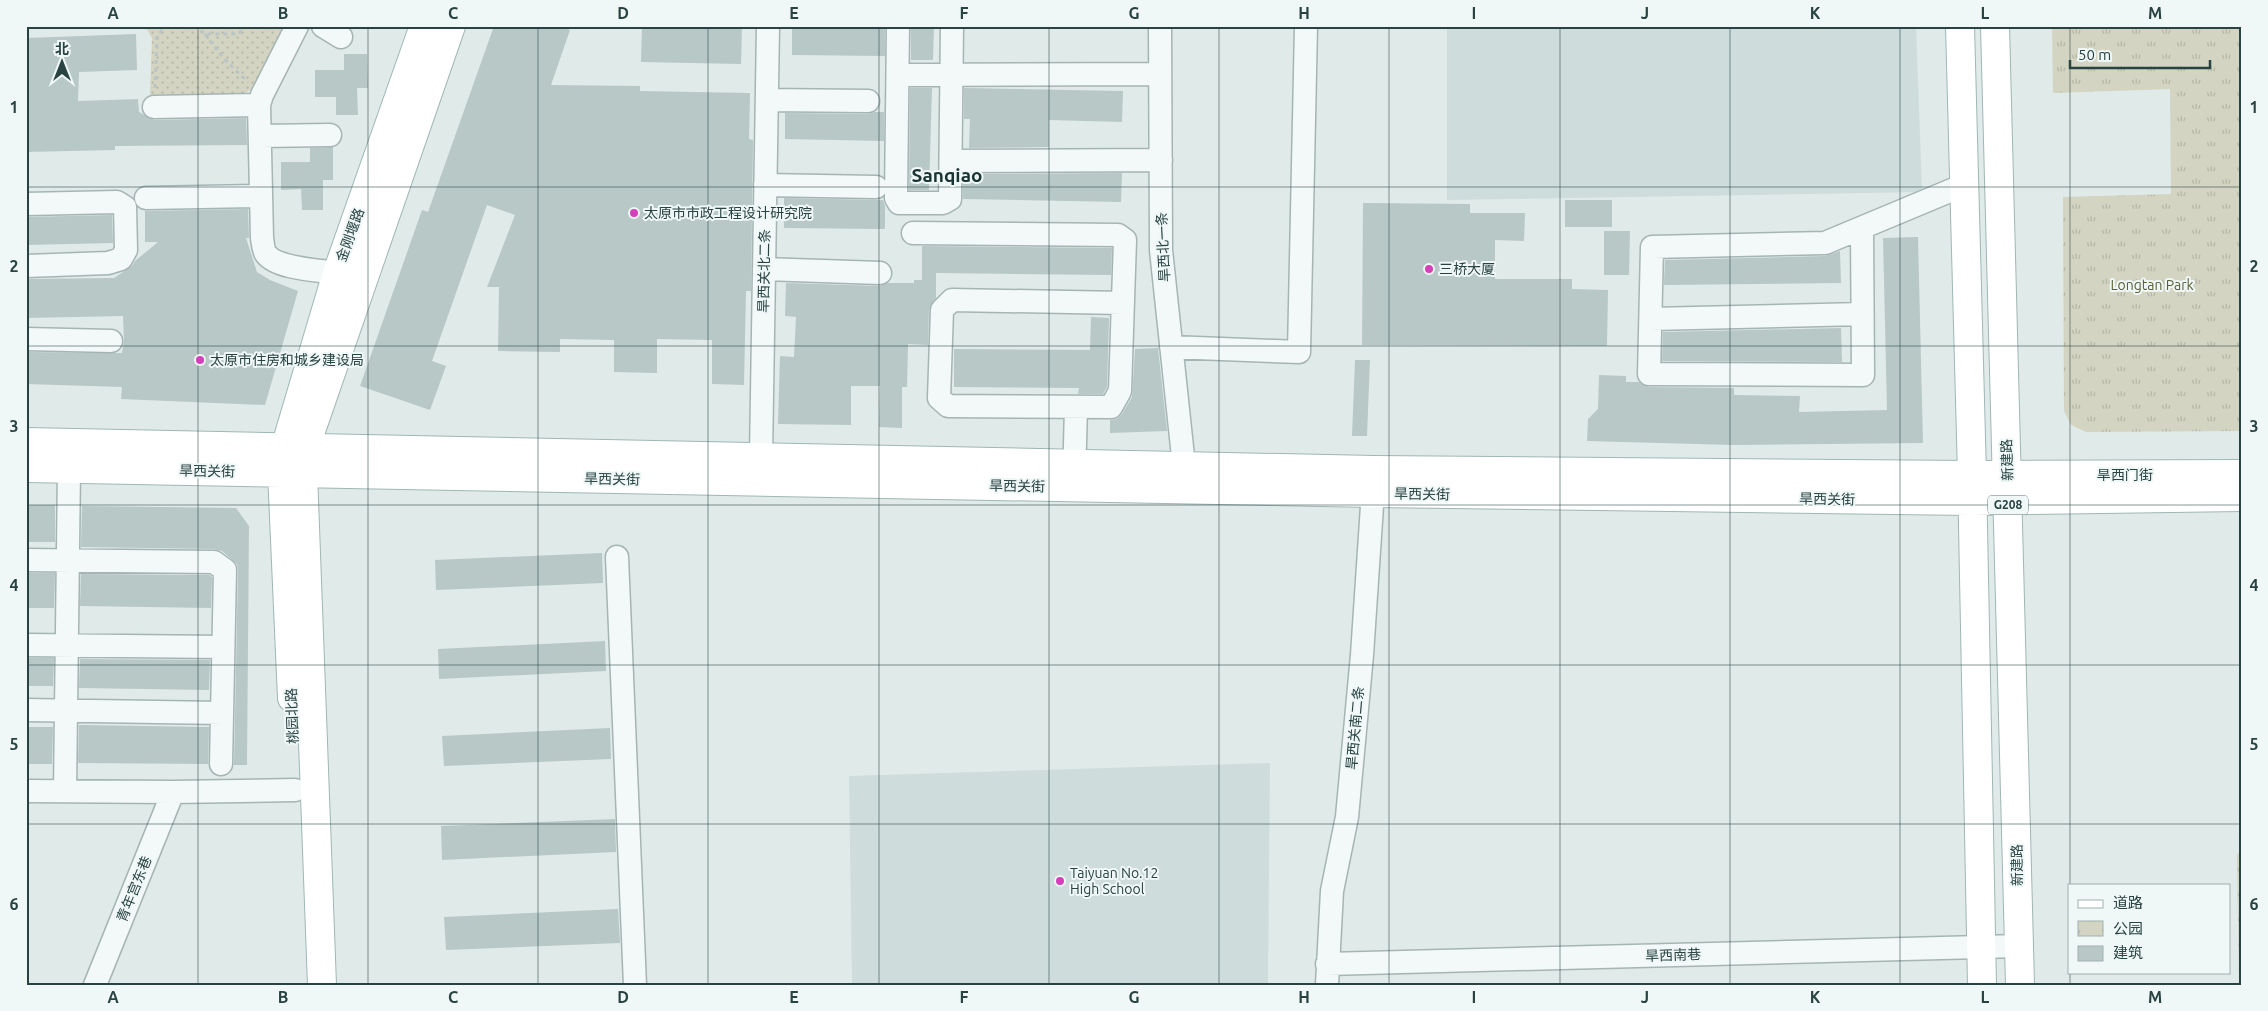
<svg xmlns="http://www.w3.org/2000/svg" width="2268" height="1011" font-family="Ubuntu,'Noto Sans SC',sans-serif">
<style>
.built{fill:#cedcdb}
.park{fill:url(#park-tufts)}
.garden{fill:url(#garden-dots)}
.building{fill:#b7c8c7}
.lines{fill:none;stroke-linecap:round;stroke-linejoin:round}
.minor-casing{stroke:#a5b5b4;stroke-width:25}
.major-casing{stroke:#9fb7b5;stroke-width:30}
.path{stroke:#bac5c5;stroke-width:3;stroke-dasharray:4 4;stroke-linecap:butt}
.minor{stroke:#f3f8f8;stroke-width:22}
.major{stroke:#fff;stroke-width:28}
.grid{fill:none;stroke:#284342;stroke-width:1;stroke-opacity:0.55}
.poi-dot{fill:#d63fbb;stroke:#f0f7f7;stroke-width:2}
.labels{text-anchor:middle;stroke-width:4;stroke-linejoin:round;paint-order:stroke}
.shield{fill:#f0f7f7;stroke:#647978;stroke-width:1}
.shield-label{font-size:12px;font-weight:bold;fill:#284342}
.poi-label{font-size:14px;fill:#284342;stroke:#f0f7f7;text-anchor:start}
.street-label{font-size:14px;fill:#284342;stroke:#f0f7f7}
.park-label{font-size:14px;fill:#595f34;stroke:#f0f7f7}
.district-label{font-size:19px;font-weight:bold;fill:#1a3333;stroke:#f0f7f7}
.neatline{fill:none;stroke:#284342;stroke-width:2}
.grid-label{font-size:16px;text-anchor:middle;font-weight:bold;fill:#284342}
</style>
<defs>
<pattern id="park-tufts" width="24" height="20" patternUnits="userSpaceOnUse" patternTransform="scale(1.25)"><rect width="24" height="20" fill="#d3d4c1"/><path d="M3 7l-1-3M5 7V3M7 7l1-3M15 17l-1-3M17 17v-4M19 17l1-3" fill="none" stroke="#b5b7a7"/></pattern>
<pattern id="garden-dots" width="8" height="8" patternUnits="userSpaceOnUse" patternTransform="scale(1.25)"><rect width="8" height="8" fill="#d3d4c1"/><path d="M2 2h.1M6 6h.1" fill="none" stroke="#b5b7a7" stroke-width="1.8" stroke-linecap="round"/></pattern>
</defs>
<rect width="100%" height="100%" fill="#e0eae9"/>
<path class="built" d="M1447,26H1916L1922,192L1447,200Z
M1270,763L1268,985H852L849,776Z"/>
<path class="park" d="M2052,26H2242V431L2086,432L2071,425L2064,411L2063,197L2171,194L2170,89L2053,93Z
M2242,849V985H2239L2237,855Z"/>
<path class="garden" d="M145,26H287C276,47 267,74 250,90C237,101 170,96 150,96L152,38Z"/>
<path class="building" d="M494,26H561L570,30L551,85L640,86V91L750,93L749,139L753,140L751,291H746L744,385L712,384V340L657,339V373L614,372V340L560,339V352L498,351L499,287H487L515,215L487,205L432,361L446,366L430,410L360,386L422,210L428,212Z
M642,26H742L741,64L641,62Z
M792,26H885V56L792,55Z
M911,26H934L933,60H911Z
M136,34L137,70L79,72L78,101L138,99L139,112L154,120L246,118L247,145L115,146V150L26,152V38Z
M344,54H367L368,88H357L358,115H336V97H315V70H344Z
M910,88H932L929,190H909Z
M964,88L1123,91L1122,122L1049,120V147L969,148L970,119H964Z
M875,112H884V141L785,139V113L868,114Z
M333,147V180H323V210H302L301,189L281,190V162H310V148Z
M1122,173L1121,202L963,199V174Z
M784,198L883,200L885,206V229L784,228Z
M1565,200H1612V227H1565Z
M1363,203L1470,204V213H1525L1524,241L1495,240V279H1572V289L1608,290L1607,346L1362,345Z
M248,209L249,238H246L257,272L270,280L298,291L265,405L121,399L122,387L26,384V352L122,353L124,341L123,316L26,318V279L114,278L132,266L135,261L158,242H145V211Z
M112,215L113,243L26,245V217Z
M1604,231H1630L1629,275H1604Z
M1918,237L1923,443L1733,445L1587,441L1588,419L1598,409L1599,375L1626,376V382H1640L1649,387L1734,388V395L1800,396L1799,412L1887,410L1883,238Z
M922,246L1112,248L1111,275L936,273V298L929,310L928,345L908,344L907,387H902V428L879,427L880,386H851V425L778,424L780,356L794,357L796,317L785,316L786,283L880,286L888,283H914V280H922Z
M1840,251L1841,283L1664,285L1665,260L1825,256Z
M1091,317L1109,318L1107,387L1103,394H1078L1079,388L954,387V349L1090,350Z
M1841,328L1842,362L1662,361L1663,332Z
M1158,348L1167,431L1110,433V420L1117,419L1122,414L1132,397L1135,349Z
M1355,360H1370L1367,436H1352Z
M26,505H55V542H26Z
M82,506L236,508L249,526L247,765H234L238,570L237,564L222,551L214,549L81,547Z
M602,553L603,583L436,590L435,560Z
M26,573H55L54,608H26Z
M81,574L210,575L212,577L211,608L80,606Z
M605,641L606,671L439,679L438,649Z
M26,658H54L53,686H26Z
M80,659L210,660L209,690L79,688Z
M79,725L209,727L208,764L78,763Z
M26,727H53L52,764H26Z
M610,728L611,759L444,766L442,736Z
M615,819L616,852L442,860L441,826Z
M618,909L620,943L446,950L444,917Z"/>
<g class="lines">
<g class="minor-casing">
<path id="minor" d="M297,26L262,95L259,105L262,238C263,243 263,250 266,254C277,269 319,270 337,273
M323,26L341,37
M898,26L896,198L899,203H943L950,199L952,26
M1160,26L1161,250L1184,466
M898,75L1160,74
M767,100L868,101
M154,107L259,105
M260,136L330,135
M951,161L1161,160
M765,185L876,187
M146,198L261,196
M26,204L117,202L125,207L126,250L121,259L108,263L26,266
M1862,229L1863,375L1649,374L1652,247L1825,243L1964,185
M913,233L1118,235L1125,240L1120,391L1111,407L948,406L939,398L942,310L952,300L1123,303
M764,269L880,273
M1651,319L1862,314
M26,339L111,341
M1171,347L1299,352L1306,26
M761,456L768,26
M1074,481L1076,407
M617,557L635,985
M26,560L214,562L225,570L221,764
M26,645L223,647
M26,710L222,713
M26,791L173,792L295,790
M65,791L69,469
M1327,964L2019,946
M95,985L173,792
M1327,985L1332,891L1347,817L1362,655L1374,476"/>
</g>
<g class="major-casing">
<path id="major" d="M1960,26L1972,475L1982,985
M1995,26L2020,985
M26,442L1374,470L1972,475L2242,474
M26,468L1374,493L1971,501L2242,497
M292,698L282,472L285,448L337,273L424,26
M322,985L303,473L305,448L451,26"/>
</g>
<path class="path" d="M194,26L205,34H239L244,26
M205,34L224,59L248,82
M155,88L157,36L166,26"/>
<use href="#minor" class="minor"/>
<use href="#major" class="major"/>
</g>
<path class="grid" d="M198,26V985M368,26V985M538,26V985M708,26V985M879,26V985M1049,26V985M1219,26V985M1389,26V985M1560,26V985M1730,26V985M1900,26V985M2070,26V885M26,187H2242M26,346H2242M26,505H2242M26,665H2242M26,824H2242M2070,972V985"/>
<g class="poi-dot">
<circle cx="634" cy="213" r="5"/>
<circle cx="1429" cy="269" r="5"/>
<circle cx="200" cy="360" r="5"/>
<circle cx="1060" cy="881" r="5"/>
</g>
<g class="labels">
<rect class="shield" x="1988" y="495.5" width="40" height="19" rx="4"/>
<g class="shield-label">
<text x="2008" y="509">G208</text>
</g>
<g class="poi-label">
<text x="644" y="218">太原市市政工程设计研究院</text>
<text x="1439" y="274">三桥大厦</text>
<text x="210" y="365">太原市住房和城乡建设局</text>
<text x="1070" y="878">Taiyuan No.12<tspan x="1070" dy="16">High School</tspan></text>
</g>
<g class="street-label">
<text transform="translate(350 235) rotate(-70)" y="5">金刚堰路</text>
<text transform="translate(1163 247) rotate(-93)" y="5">旱西北一条</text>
<text transform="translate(764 271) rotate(-89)" y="5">旱西关北二条</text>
<text transform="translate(2007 460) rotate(-92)" y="5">新建路</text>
<text transform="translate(207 471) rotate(1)" y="5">旱西关街</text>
<text x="2125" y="480">旱西门街</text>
<text transform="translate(612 479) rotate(1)" y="5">旱西关街</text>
<text transform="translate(1017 486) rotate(1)" y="5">旱西关街</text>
<text transform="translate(1422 494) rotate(1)" y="5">旱西关街</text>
<text transform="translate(1827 499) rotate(1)" y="5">旱西关街</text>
<text transform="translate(292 716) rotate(-92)" y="5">桃园北路</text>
<text transform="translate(1355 728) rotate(-85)" y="5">旱西关南二条</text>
<text transform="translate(2017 865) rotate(-91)" y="5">新建路</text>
<text transform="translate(134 889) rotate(-68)" y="5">青年宫东巷</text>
<text transform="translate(1673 955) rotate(-2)" y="5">旱西南巷</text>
</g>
<g class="park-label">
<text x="2152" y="290">Longtan Park</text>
</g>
<g class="district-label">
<text x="947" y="182">Sanqiao</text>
</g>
</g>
<rect width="2268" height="1011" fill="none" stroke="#f0f7f7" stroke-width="55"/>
<rect x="2068" y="884" width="162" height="90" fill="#f0f7f7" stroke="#a0afaf"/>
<rect x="2078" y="900" width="25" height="8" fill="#ffffff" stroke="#a0afaf"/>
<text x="2113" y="908" font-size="15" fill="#284342">道路</text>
<rect x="2078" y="921" width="25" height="15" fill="url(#park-tufts)" stroke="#a0afaf"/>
<text x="2113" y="934" font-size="15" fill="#284342">公园</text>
<rect x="2078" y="946" width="25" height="15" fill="#b7c8c7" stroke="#a0afaf"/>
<text x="2113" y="958" font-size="15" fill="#284342">建筑</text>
<g transform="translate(62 62)" stroke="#f0f7f7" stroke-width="4" paint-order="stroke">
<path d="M0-4L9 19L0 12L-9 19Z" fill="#284342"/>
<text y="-8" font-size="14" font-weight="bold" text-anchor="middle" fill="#284342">北</text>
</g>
<path d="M2070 60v8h140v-8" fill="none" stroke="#284342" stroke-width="2.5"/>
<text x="2078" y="60" font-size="15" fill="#284342" stroke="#f0f7f7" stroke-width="4" paint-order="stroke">50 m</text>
<rect x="28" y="28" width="2212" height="956" class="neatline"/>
<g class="grid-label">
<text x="113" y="19">A</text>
<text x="283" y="19">B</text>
<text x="453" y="19">C</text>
<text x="623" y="19">D</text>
<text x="794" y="19">E</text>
<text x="964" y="19">F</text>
<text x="1134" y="19">G</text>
<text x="1304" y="19">H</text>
<text x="1474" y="19">I</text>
<text x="1645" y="19">J</text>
<text x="1815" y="19">K</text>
<text x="1985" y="19">L</text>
<text x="2155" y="19">M</text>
<text x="14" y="113">1</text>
<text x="2254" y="113">1</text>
<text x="14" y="272">2</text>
<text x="2254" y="272">2</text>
<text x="14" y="432">3</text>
<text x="2254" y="432">3</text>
<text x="14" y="591">4</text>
<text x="2254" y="591">4</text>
<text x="14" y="750">5</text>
<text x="2254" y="750">5</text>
<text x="14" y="910">6</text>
<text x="2254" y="910">6</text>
<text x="113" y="1003">A</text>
<text x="283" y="1003">B</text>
<text x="453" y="1003">C</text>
<text x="623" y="1003">D</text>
<text x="794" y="1003">E</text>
<text x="964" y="1003">F</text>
<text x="1134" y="1003">G</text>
<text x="1304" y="1003">H</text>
<text x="1474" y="1003">I</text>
<text x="1645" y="1003">J</text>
<text x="1815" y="1003">K</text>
<text x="1985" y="1003">L</text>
<text x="2155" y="1003">M</text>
</g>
</svg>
